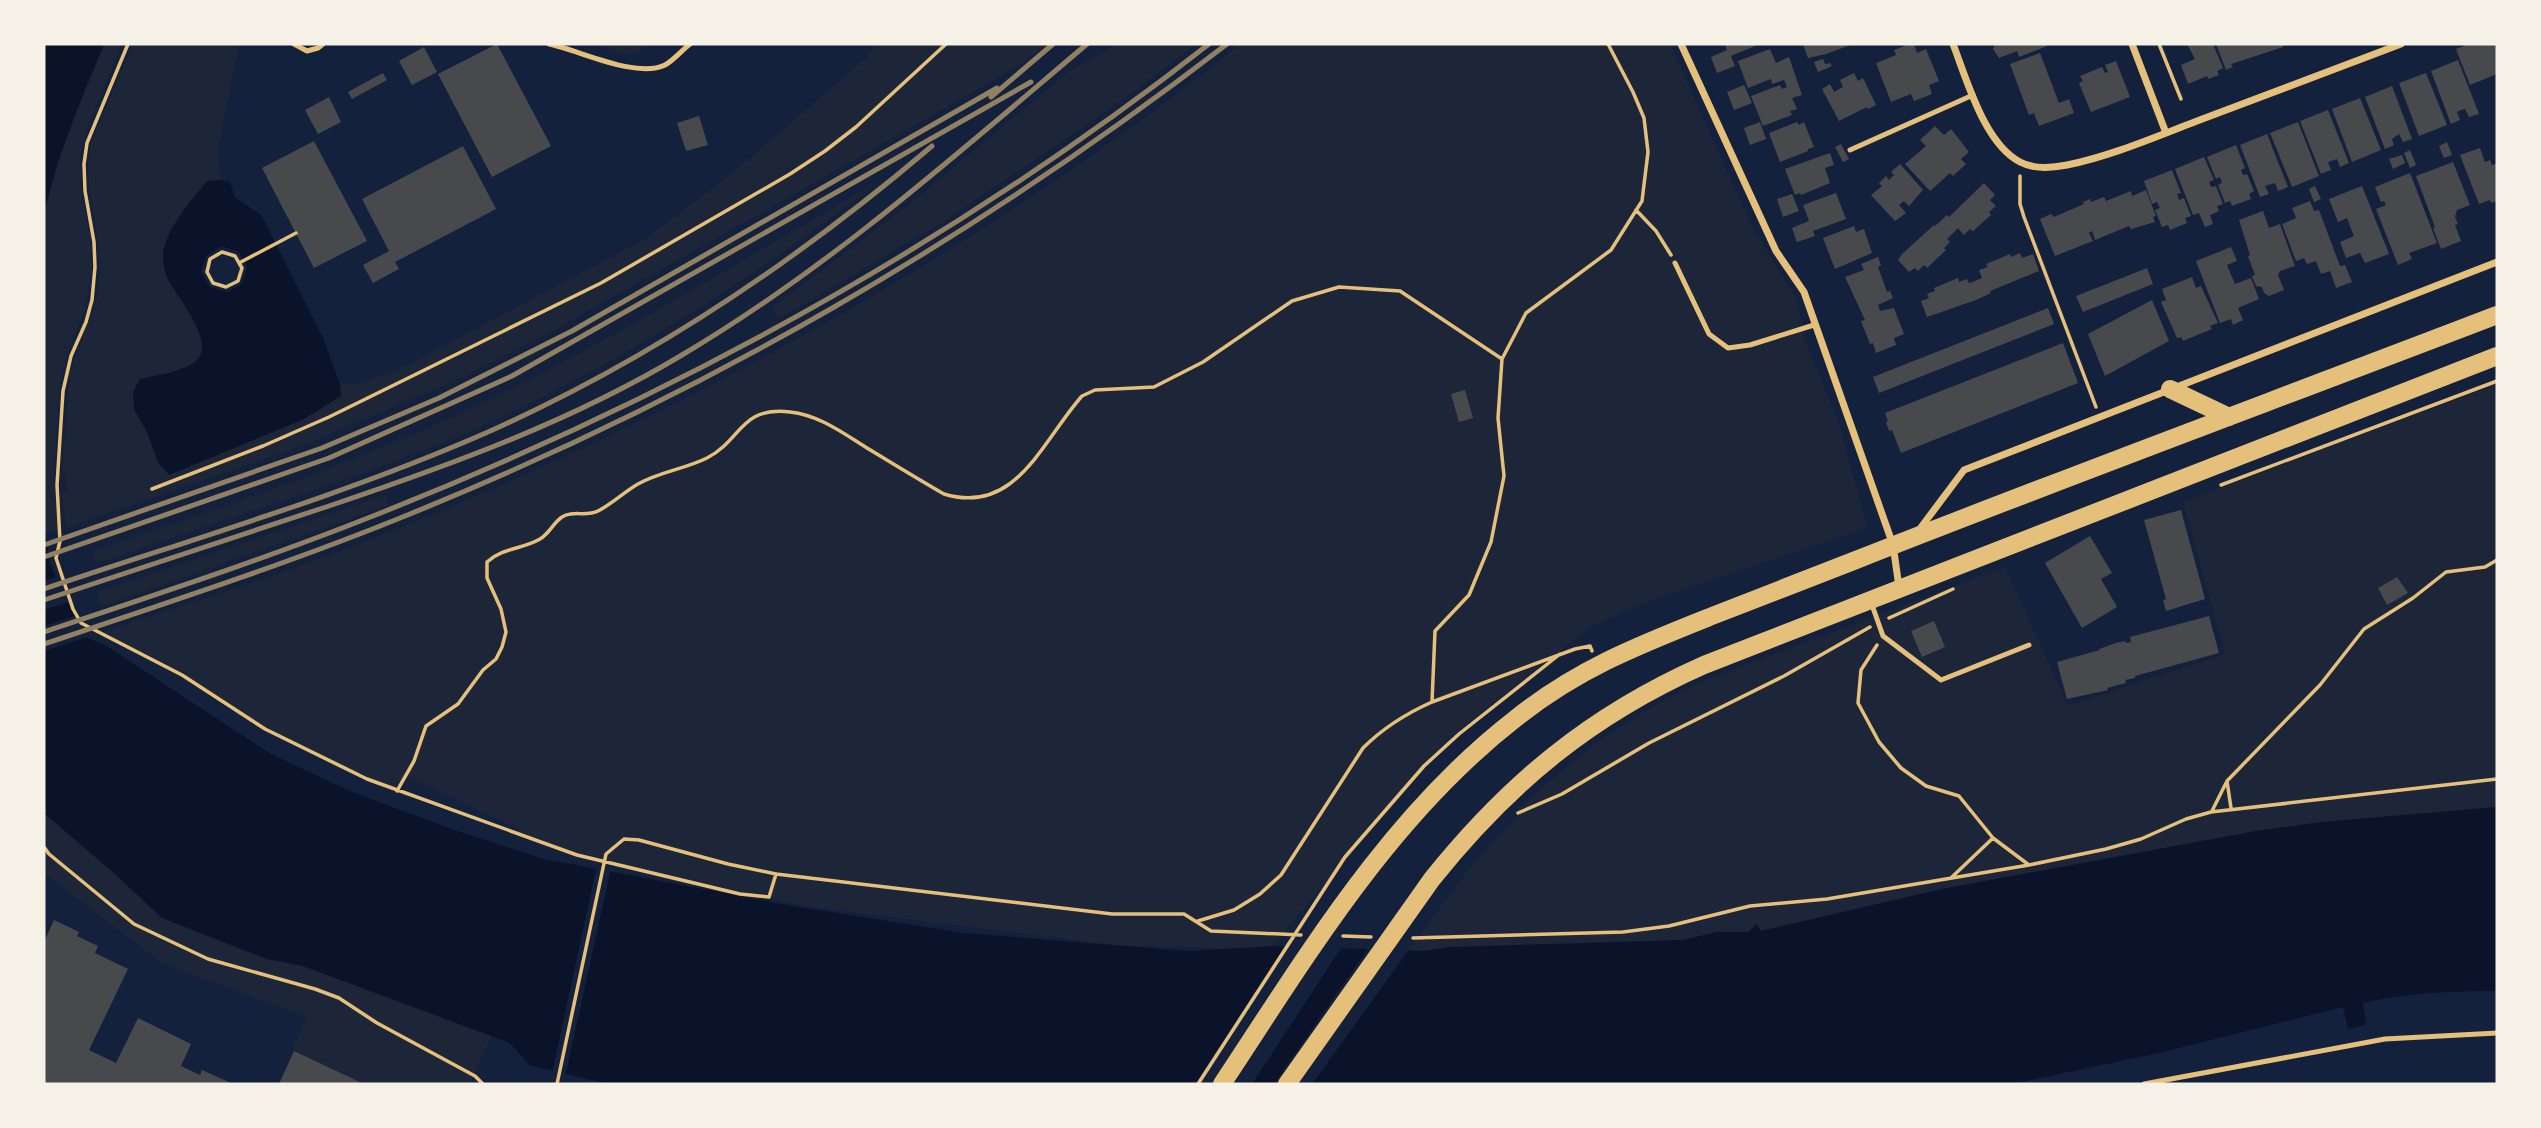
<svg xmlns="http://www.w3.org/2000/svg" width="2541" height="1128" font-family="Manrope,sans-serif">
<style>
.green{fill:#1d2539}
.water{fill:#0b132b;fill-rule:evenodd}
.pier{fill:#14213d}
.building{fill:#48494c}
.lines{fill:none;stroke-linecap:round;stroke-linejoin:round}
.path{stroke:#e5c07b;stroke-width:3.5}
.service{stroke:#e5c07b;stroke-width:5}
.minor{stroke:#e5c07b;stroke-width:7}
.trunk{stroke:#e5c07b;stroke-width:18}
.rail{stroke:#918062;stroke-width:5}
</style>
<rect width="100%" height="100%" fill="#14213d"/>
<path class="green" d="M105,44H122L90,121L80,157L81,191L90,237L92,267L86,307L67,355L60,385L54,474L58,530L45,533L44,215C57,156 82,99 105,44Z
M133,44H239L217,154L221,180L207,181L169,231L176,293L189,308L202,341V353L194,364L178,369L134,409L148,434L158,462L341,396L340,384H360L400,369L645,239L735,171L866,58L877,44H1046L1026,61L928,118L546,335L455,381L299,447L66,528L62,492L67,491L66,474L62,473L70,372L97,298L100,266L98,240L89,188L88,164L91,142Z
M597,44H650C629,62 621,52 597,44Z
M1118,44H1196L1117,104L940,224L778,319L772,308L911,203L1068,72Z
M1241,44H1670L1751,225L1797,300L1804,338L1840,426L1867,528L1668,594L1593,625L1457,732L1268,950L1114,945L804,906L575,856L515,832L519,829L406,776L397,791L367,779L265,729L182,675L149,655L100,633C182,605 266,580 346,549C628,440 899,297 1143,119C1176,95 1208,69 1241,44Z
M884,178C750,280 610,372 455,438C338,486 215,522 95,564L93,550C206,513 319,476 428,428C586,358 734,264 884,178Z
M2497,384V807L2322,822L2256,831L1942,889L1761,931L1755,925L1749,932H1717L1683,940L1408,951L1475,861L1519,816L1518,808L1596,743L1657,704L1701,682L2005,567L2068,706L2225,654L2183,502Z
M385,495L389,505L100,607L98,592Z
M44,813L115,874L162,918L267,959L303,966L491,1036L470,1084H364L292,1050L307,1017L162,963L44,873Z"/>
<path class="water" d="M44,44H104C81,99 57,155 44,214Z
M221,180L230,182L235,197L262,216L323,338L340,384L341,396L304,419L169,475L158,462L148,434L134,409L133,392L140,379C156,375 177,373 192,364C223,347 174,295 166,275C164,270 163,260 163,254C165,231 192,199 207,181ZM222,246L239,252L247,267L242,284L227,292L210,287L201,271L207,255Z
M44,527L50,564L85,637L105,645L271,754L352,792L454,830L544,859L793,906L964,933L1188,951L1276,946L1425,951L1450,947L1683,940L1717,932H1749L1756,924L1761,931L1942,889L2256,831L2322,822L2497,807V991C2452,991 2407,993 2363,1003L2366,1025L2348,1029L2343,1007L2159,1053L2012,1084H608L529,1065L510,1043L303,966L267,959L162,918L115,874L44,813Z"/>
<path class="pier" d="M59,576L71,601L44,610V581Z
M78,615L88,634L91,636L44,651V626Z
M597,865L611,868L565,1077L552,1074Z
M1287,943L1343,945L1252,1084H1195Z
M1370,946L1411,947L1312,1084H1274Z"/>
<path class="building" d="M497,44L551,146L492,177L438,74Z
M1725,44H1760L1731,56L1735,66L1717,73L1711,57L1727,50Z
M1803,44H1853L1826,54L1808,58Z
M1910,44H1914L1917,53L1926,49L1939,81L1929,85L1932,94L1914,101L1911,94L1891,102L1876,63L1896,55L1894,50Z
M1995,44H2046L2047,46L2019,57L2017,51L1999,58L1993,49Z
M2187,44H2213L2223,68L2217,71L2219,75L2208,79L2207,76L2188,84L2181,65L2195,59Z
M2216,44H2282L2283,47L2231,64L2233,67L2226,70Z
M2470,44H2497V74L2470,85L2456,49Z
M424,47L437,72L412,85L399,61Z
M1770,49L1776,63L1789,57L1802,95L1792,98L1797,109L1790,111L1792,115L1763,126L1751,96L1780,85L1782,89L1787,87L1784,80L1772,84L1771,79L1748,88L1738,61Z
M2040,53L2059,103L2069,99L2074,113L2039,126L2034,113L2029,115L2010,64Z
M1823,59L1825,64L1830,63L1832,66L1818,72L1814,62Z
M2458,60L2479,114L2469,117L2465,109L2461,110L2457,112L2460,120L2451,124L2431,71Z
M2116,61L2130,97L2091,112L2079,83L2083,81L2080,76L2102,67L2105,73L2108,72L2105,65Z
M383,73L387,80L352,99L348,92Z
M1854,73L1858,81L1863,78L1876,105L1868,109L1867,107L1839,121L1822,89L1830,84L1834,92L1843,87L1840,80Z
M2426,73L2447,125L2419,136L2399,83Z
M1744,85L1752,103L1734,110L1727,92Z
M2392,86L2412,139L2403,142L2399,134L2392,139L2394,145L2385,149L2365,97Z
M329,97L341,122L318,134L305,110Z
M2360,98L2381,150L2352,162L2332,109Z
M2328,110L2349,163L2340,167L2337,159L2328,162L2331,170L2321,174L2300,121Z
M699,116L708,145L686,151L677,123Z
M1760,122L1766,139L1750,145L1744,128Z
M1797,122L1799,125L1804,122L1814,147L1808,149V151L1780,162L1769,133Z
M2298,122L2319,176L2292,187L2270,133Z
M1935,126L1944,135L1951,129L1969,152L1961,159L1966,164L1953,176L1950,173L1930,191L1905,164L1926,146L1920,140Z
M2267,134L2288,187L2278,191L2275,183L2265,186L2269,194L2260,197L2240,145Z
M314,141L367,241L314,268L262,168Z
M2447,142L2452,155L2444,158L2439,146Z
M1841,144L1849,159L1843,162L1835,147Z
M2236,145L2245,168L2241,170L2243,175L2247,174L2254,191L2249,194L2251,199L2232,206L2230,201L2225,203L2218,185L2222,183L2220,177L2216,179L2207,157Z
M463,146L496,209L395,262L399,269L373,283L363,265L389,251L362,199Z
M2480,148L2485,162L2490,160L2492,165L2497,163V201L2491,203L2490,200L2479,204L2460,155Z
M2410,150L2416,165L2410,168L2404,153Z
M1830,153L1834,165L1825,168L1830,183L1801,195L1800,193L1795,195L1785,169Z
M2402,155L2405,163L2393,169L2389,159Z
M2204,157L2214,180L2209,182L2211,187L2216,186L2223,204L2217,206L2219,211L2210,215L2213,224L2205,227L2199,213L2193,215L2175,169Z
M2453,162L2470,205L2457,210L2455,217L2458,224L2455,225L2461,241L2441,249L2433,228L2435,227L2416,176Z
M1900,164L1923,190L1909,206L1904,201L1899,205L1906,213L1895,221L1871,195L1882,186L1879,183L1886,176L1889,180L1894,175L1891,172Z
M2172,170L2181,193L2177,194L2179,200L2184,198L2191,216L2185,218L2187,223L2170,230L2168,225L2162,227L2155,210L2160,208L2157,202L2152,204L2144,181Z
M2410,173L2437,243L2409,253L2412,259L2398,265L2376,209L2386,205L2384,201L2381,202L2375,187Z
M1984,183L1995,195L1990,200L1996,206L1989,212L1991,215L1973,231L1970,229L1964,235L1958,228L1947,239L1950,242L1944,248L1946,250L1927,268L1924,265L1918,271L1915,268L1909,272L1898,260L1902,254L1934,225L1935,226L1947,215L1949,217Z
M2315,186L2321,199L2314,202L2309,189Z
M2362,186L2389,254L2365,263L2360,253L2346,258L2340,242L2354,236L2347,218L2338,222L2329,199Z
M2146,190L2156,216L2153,217L2155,222L2131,229L2129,226L2095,240L2092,231L2089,233L2093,241L2055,256L2040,219L2051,214L2054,217L2084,204L2083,202L2090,199L2091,202L2104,197L2106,201L2131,191L2132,196Z
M1836,193L1846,219L1813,231L1815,236L1797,242L1792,228L1809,221L1803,205Z
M1792,194L1799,211L1783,217L1777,199Z
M2310,201L2314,211L2319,210L2340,266L2345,265L2352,282L2336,288L2330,271L2321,274L2316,261L2307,264L2304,258L2296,261L2282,224L2296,218L2292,208Z
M2263,211L2269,228L2280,224L2295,266L2280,271L2278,275L2284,290L2269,296L2264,293L2262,287L2256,286L2252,276L2255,275L2248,256L2250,255L2239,220Z
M1854,226L1856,232L1864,229L1872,253L1835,269L1823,238Z
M2231,247L2237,261L2227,265L2235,284L2251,278L2259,299L2238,308L2243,320L2233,325L2231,319L2220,323L2196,261Z
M2020,253L2022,258L2033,254L2039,271L1990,291L1991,293L1976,300L1927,317L1921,301L1929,298L1927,294L1935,291L1934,288L1958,278L1959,282L1967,279L1969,283L1975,281L1982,278L1979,270L1988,267L1986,264L2010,254L2011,257Z
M1878,257L1881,265L1878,267L1887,292L1890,291L1893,298L1878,305L1880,311L1894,308L1904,334L1894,338L1896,345L1876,353L1873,343L1870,344L1861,321L1865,320L1845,277L1864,270L1861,264Z
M2147,268L2153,284L2083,312L2076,296Z
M2192,277L2196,288L2201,286L2218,323L2210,326L2212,329L2183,341L2181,337L2177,338L2161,302L2166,300L2162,289Z
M2152,300L2169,341L2105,376L2088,334Z
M2048,308L2054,324L1879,393L1873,377Z
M2063,343L2078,383L1901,453L1892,430L1889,431L1886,422L1888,421L1885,413Z
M1465,390L1473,418L1459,422L1451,394Z
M2181,510L2205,599L2166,611L2163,600L2166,599L2144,520Z
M2090,536L2112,573L2101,579L2117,607L2082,628L2045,563Z
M2397,577L2408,593L2387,605L2378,588Z
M2209,616L2219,653L2135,676V678L2125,680L2126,683L2107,688L2108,690L2067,699L2057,662L2100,650L2099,649L2116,643L2125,641L2126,643L2131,642L2130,637Z
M1934,621L1945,647L1922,657L1911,631Z
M54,920L79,932L77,936L98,946L95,953L128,969L89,1050L116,1063L138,1018L191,1044L181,1066L200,1075L202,1070L233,1084H44V942Z
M294,1051L364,1084H279Z"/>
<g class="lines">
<path class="path" d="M128,44L87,143L84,164L85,191L94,242L95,267L92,300L86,322L71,356L63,391L57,485L60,541L56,558L73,609L81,623L182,675L265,729L367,779L577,855L740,894L769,897L776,874
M2159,44L2181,99
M2020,176V204L2024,217L2096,407
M1636,210L1656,231L1671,255
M239,263L242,268L238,281L226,287L213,283L207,272L210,259L222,252L235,256L239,263L296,233
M2221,485L2497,381
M152,489L263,446L329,417L601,283L790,174L825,151L856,127L946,44
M1889,618L1953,589
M1877,645L1861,670L1858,703L1879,742L1901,768L1926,786L1959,796L1993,838L2029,865
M1432,702L1575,649L1590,646L1592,651
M397,791L414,761L426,726L458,704L483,670L496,659L502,647L506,632L501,609L487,578V562C502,548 523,549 540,539C550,533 553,523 562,517C572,510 587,517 598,511C612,504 624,492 638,484C659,472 685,469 707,458C742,440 740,406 790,412C819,415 843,433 867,448C892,463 918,479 944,494C1016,516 1042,441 1082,396L1095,390L1154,387L1203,362L1292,301L1339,287L1400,291L1502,359
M2231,808L2227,781L2320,685L2364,629L2413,598L2446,572L2485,567L2497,560
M2212,811L2226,783
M1518,813L1562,794L1649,743L1784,676L1870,627
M44,847L49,854L134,924L208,959L315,989L339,998L377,1023L475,1076L483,1084
M1952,877L1993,838
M1198,921L1234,910L1260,894L1281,875L1363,748C1384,727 1405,714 1432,702L1435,631L1469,595L1491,542L1504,476L1498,418L1502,359L1526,313L1611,250L1642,201L1648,152L1644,118L1633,92L1608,44
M1343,936L1371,937
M1413,938L1623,932L1669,926L1750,906L1827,899L2029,865L2106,849L2141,839L2186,819L2211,812L2497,779
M557,1084L606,854L624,839L639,840L728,864L776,874L1112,914H1184L1211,931L1301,935
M1198,1084L1345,857L1424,766L1459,734L1560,654"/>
<path class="service" d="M294,44L307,51L318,48L323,44
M549,44C579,50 636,79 665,65C674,60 682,50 690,44
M1850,150L1973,95
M1675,263L1709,334L1728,348L1750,345L1814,325
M1872,605L1883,636L1941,680L2029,645
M2144,1084L2385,1039L2497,1033"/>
<path class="minor" d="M1681,44L1776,251L1804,292L1893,545L1899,587
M1953,44C1967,80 1984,143 2020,162C2033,169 2052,168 2067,165C2111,156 2155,137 2197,121C2265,95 2333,69 2401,44
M2132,44L2166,133
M1919,530L1964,470L2497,262"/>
<path class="trunk" d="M2170,389L2229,417
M1222,1084C1308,954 1390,816 1515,719C1577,669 1639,645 1712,616C1760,597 1808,579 1856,560C2069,476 2283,397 2497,315
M1287,1084L1432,879C1509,783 1591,715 1704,665L2497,356"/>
<path class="rail" d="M991,97L1053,44
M44,545L322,448L439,398L572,331L997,88
M44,557L329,458L512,376L1031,82
M44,589C192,539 345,495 488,432C650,360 797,261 932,146
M44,600C139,569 234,538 329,506C451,465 572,421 682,355C829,268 957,154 1087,44
M44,632C154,595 265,559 373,516C671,398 956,242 1209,44
M44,644C167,603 290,563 410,514C707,393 973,239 1227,44"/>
</g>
<rect width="2541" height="1128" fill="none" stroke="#f6f1e7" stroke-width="91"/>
</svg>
